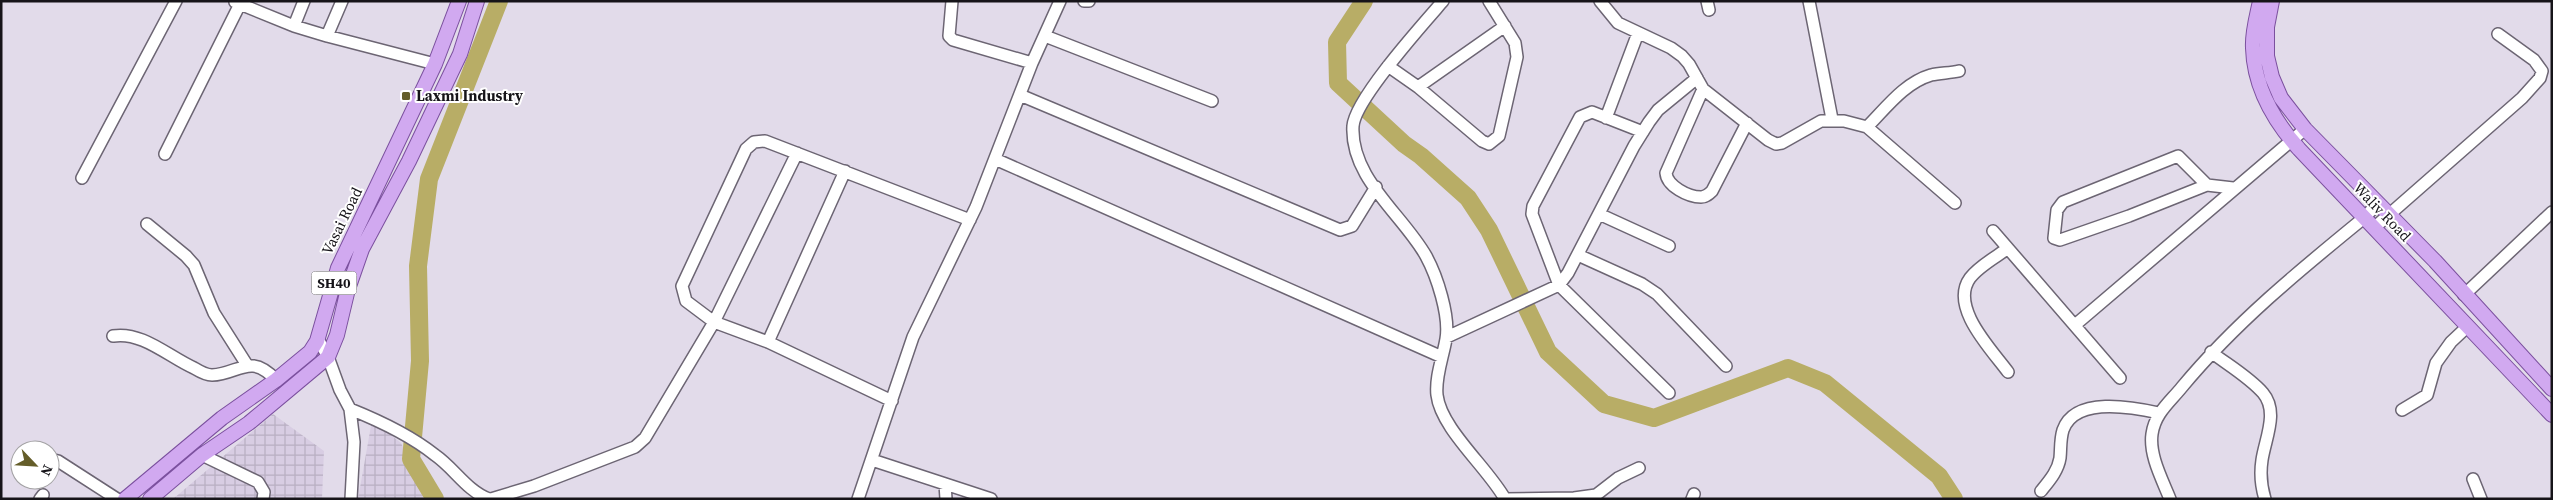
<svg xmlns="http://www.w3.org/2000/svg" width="2553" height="500" font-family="'Source Serif 4',serif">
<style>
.industrial{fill:url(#industrial-grid)}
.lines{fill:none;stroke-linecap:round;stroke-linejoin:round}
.river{stroke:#b8ad66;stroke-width:18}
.minor-casing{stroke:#6c6573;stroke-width:14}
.major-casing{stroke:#7b509e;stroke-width:16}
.minor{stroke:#fff;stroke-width:11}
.major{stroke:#d1a9f0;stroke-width:14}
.poi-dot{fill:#645d29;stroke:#fff;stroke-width:2}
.labels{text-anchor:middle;stroke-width:4;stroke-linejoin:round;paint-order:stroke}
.shield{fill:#fff;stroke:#5c5a5e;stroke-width:1}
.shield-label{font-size:14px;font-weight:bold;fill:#161419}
.poi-label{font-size:15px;font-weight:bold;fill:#161419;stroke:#fff;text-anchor:start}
.street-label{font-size:15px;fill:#161419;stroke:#fff}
</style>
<defs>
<pattern id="industrial-grid" width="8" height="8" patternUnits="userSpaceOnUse" patternTransform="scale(1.25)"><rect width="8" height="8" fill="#d8cde3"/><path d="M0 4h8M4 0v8" fill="none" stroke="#b9afc2"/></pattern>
</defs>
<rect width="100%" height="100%" fill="#e2dbea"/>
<path class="industrial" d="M273,414L324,451L322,499H173Z
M372,420L401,443L427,499H358Z"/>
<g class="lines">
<path class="river" d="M1364,1L1337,42L1338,83L1404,144L1421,156L1468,198L1489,230L1548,352L1604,404L1654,418L1788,368L1825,383L1939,476L1954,499
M435,499L411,459L420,361L418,266L429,179L499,1"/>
<g class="minor-casing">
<path id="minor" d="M342,1L327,36L435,64
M952,1L949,36L953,40L1032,63
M1084,1H1089
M1443,1C1423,24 1355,99 1353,126C1350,178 1403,215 1426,256C1437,276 1450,316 1446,339C1443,357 1435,377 1437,395C1441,429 1488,468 1505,499L1574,498L1596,495L1618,478L1639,468
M1600,1L1618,23L1671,48L1682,56L1689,64L1703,89L1768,140L1776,144L1782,143L1821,121H1844L1867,127L1955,203
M1707,1L1709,10
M1809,1L1832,119
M235,2L294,26L327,36
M294,26L304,1
M1045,36L1212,101
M1388,66L1418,87L1482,141L1489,144L1499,136L1517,57L1515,43L1489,1
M1418,87L1505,26
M1703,89L1666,173C1667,186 1688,197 1701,197C1706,197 1709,194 1712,191L1747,123
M1020,95L1340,230L1352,226L1376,187
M1606,118L1638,33
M1867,127C1886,108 1904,83 1931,75C1940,73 1950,73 1959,71
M1643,132L1592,112L1580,117L1533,206L1532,214L1559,285L1669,393
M165,154L240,4
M995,159L1442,357
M82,178L176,1
M2207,185L2129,216L2060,240L2054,238L2057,210L2063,202L2178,156L2207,185L2233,188
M1599,214L1669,246
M147,224L186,256L194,265L214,313L247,365
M2375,227L2522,98L2540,78L2542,71L2534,60L2498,34
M1993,231L2120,378
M2007,249C1996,257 1979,266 1970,278C1949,307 1992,350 2008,372
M1578,255L1642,284L1657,294L1726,366
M2464,295L2552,212
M2075,325L2305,129
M113,336C142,331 169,357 194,368C199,371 206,375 212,375C239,374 250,352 276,380
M1447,337L1559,285L1568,273L1634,146L1649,122L1658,110L1697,78
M318,339L328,357L340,390L350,409L354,442L351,499
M768,342L845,171
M2211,352C2228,365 2249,377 2263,393C2279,412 2265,439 2262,460C2260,473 2261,486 2265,499
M892,401L768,342L714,322L686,301L682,286L746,149L754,142L765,141L970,220
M350,409C380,421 410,435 435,455C454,468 467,491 489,499
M2402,410L2427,395L2436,363L2451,342L2467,327
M202,455L258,482L264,492L263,499
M50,459L58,461L117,499
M872,460L991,499
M2473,479L2481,499
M945,484L946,499
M2041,491C2049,481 2058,471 2060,458C2061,448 2060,440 2063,430C2075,396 2132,407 2159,413
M40,499L43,495
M491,499L534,486L635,447L645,438L714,322L797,153
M858,499L913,337L976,207L1032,63L1060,1
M1692,499L1694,494
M2170,499C2162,479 2149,455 2152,434C2155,413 2170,402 2182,387C2236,322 2300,270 2365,217L2378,203"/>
</g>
<g class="major-casing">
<path id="major" d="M2260,1C2257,16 2252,32 2253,48C2254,86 2274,121 2299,149L2552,415
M2272,1L2267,27V56L2272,77L2281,98L2305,129L2435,261L2552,389
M125,499L222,418L276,380L310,352L317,341L338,268L435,64L459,1
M150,499L202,455L249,423L328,357L337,335L348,289L362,249L409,161L460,54L477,1"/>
</g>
<use href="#minor" class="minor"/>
<use href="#major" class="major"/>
</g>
<rect class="poi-dot" x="401" y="91" width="10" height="10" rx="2.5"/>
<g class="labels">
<rect class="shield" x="311.5" y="271.5" width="45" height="23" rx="4"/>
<g class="shield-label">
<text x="334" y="288">SH40</text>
</g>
<g class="poi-label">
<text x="416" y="101">Laxmi Industry</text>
</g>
<g class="street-label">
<text transform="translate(2382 212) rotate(46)" y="5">Waliv Road</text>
<text transform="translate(342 221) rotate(-64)" y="5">Vasai Road</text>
</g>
</g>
<rect width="2553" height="500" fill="none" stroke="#161419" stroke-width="5"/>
<g transform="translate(35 465) rotate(115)"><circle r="24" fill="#ffffff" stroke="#a2a1a3"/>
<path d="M0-4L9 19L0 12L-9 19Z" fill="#645d29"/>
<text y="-8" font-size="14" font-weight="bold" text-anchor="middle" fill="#161419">N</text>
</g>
</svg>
